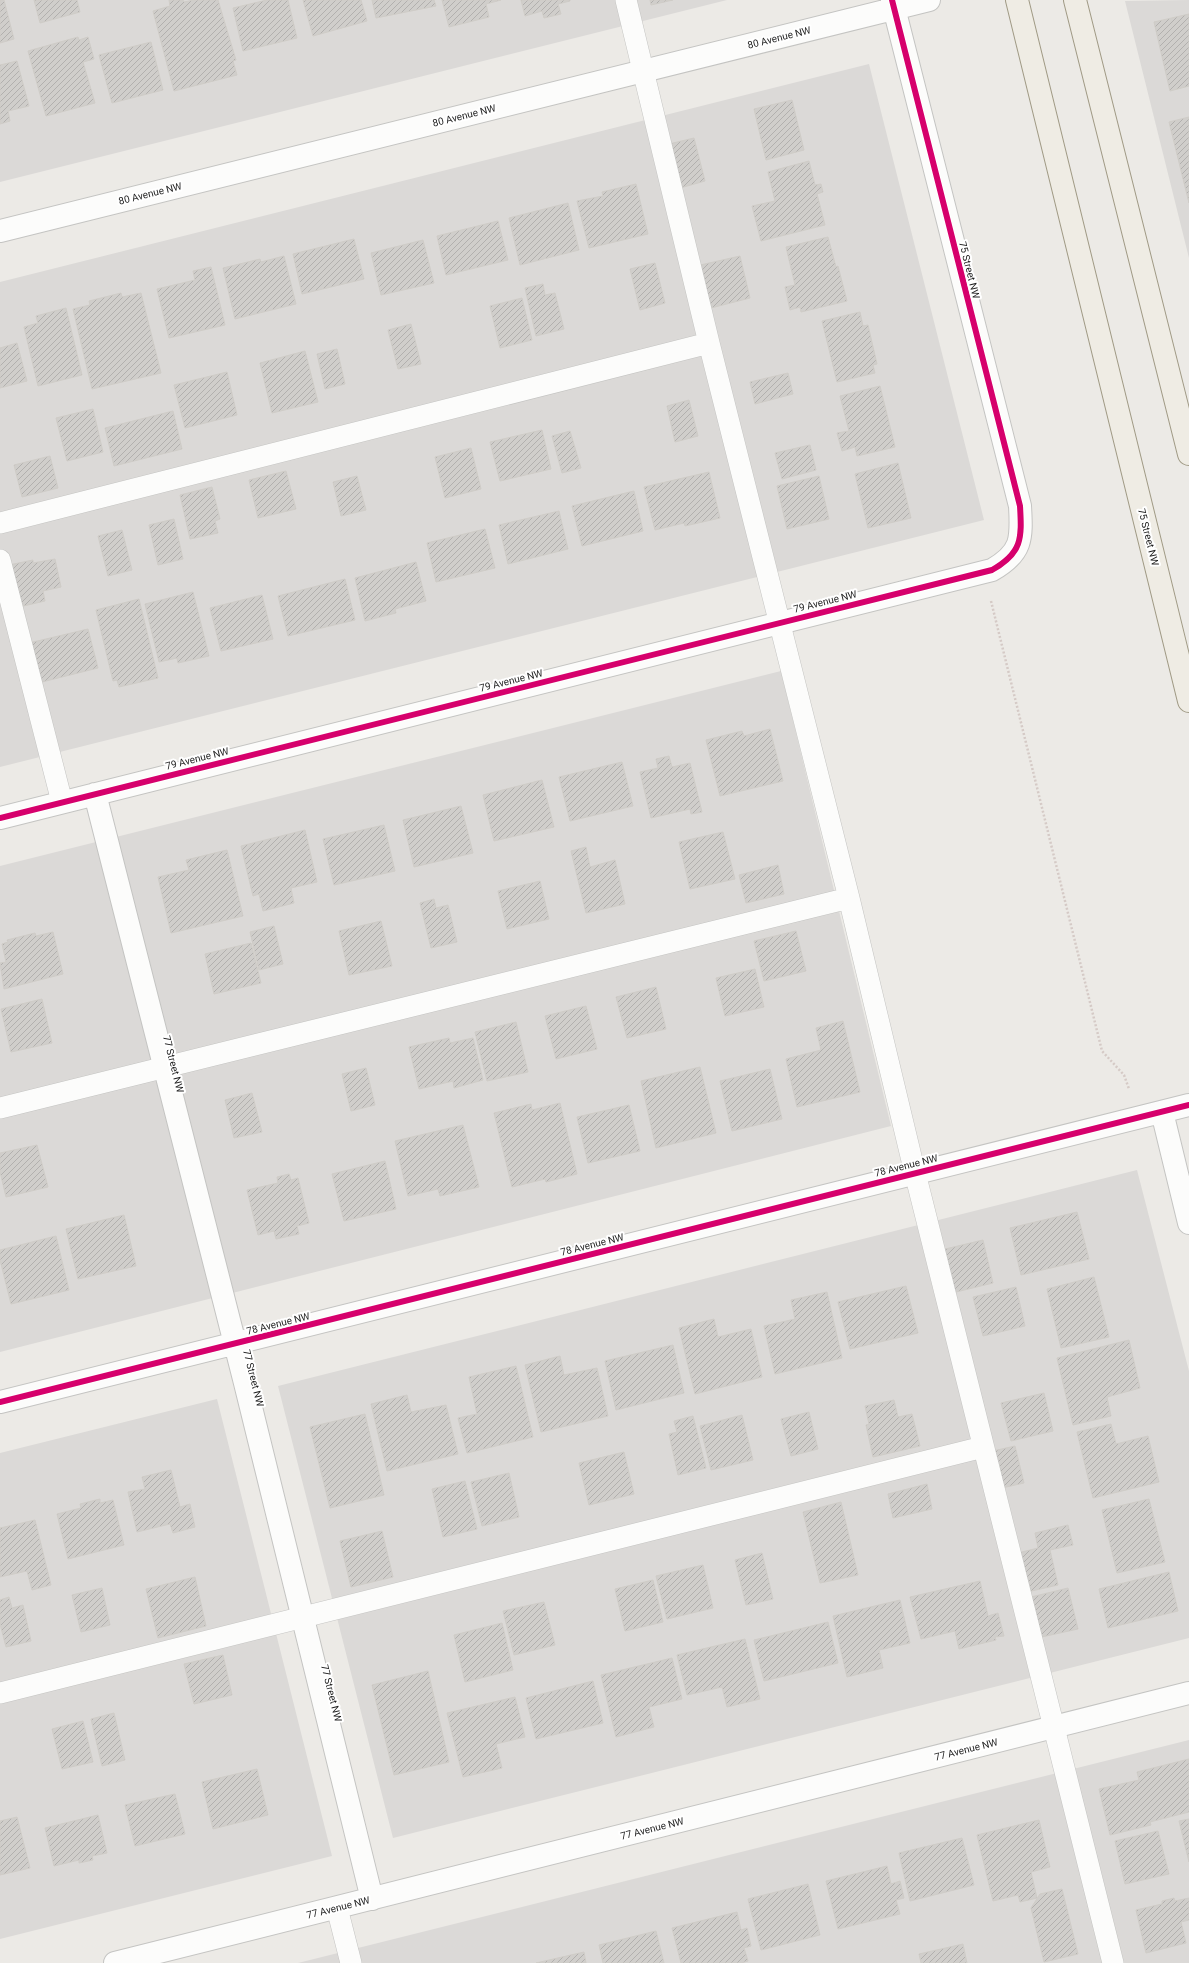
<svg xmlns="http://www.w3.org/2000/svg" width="1189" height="1963" font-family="Roboto,sans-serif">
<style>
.residential{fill:#dbd9d7}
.building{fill:url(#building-hatch);stroke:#cfccc7}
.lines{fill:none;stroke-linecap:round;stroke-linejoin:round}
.service-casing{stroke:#c4c4c2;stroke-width:22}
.minor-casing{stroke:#c4c4c2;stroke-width:24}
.primary-casing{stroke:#a09a85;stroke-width:24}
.path{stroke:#d5cac6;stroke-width:2.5;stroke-dasharray:2 2;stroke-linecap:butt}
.service{stroke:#fcfcfb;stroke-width:21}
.minor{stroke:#fcfcfb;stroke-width:22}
.primary{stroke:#efece4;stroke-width:22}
.cycleway-casing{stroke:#fff;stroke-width:8}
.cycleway{stroke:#d6006c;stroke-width:6}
.labels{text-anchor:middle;stroke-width:4;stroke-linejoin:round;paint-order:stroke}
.street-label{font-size:10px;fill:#1d1d1d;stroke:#fff}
</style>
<defs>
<pattern id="building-hatch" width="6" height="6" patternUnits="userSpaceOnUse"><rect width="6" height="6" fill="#d0cecb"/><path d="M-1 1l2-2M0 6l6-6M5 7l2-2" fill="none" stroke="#b2b0ae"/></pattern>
</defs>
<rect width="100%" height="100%" fill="#eceae6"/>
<path class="residential" d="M0,0H727L0,182Z
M1189,0V258L1125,1Z
M869,64L984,520L0,767V282Z
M781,671L891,1126L0,1352V866Z
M1137,1170L1189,1371V1638L393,1838L278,1386Z
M217,1399L332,1856L0,1939V1453Z
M1189,1740V1963H298Z"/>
<path class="building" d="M0,0H4L14,39L0,43Z
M34,0H77L80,12L40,23Z
M169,0H183L184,2L194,0H218L236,60L233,61L237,75L174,91L153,11L170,6Z
M267,0H288L297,38L243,51L233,8Z
M303,0H361L367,21L313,36Z
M372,0H434L436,6L376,18Z
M442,0H501L486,4L489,17L449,27Z
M521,0H570V1L558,4L561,14L544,18L542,11L525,16Z
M650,0H673L651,5Z
M1189,14V86L1170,91L1154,22Z
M78,37L79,40L88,37L94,59L83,62L95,103L46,116L28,51Z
M151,42L163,90L112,103L99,55Z
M17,61L29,106L8,111L10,121L0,124V65Z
M792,100L804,150L766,160L754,109Z
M1189,117V203L1169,122Z
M694,138L705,181L680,188L669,144Z
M809,161L815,185L821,184L823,192L817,194L825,225L761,241L752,206L775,201L768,172Z
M636,184L648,234L589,248L577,201L603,196L602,192Z
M568,203L579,250L520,265L509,218Z
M498,221L508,260L446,275L437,236Z
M828,237L836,267L838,266L847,301L801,312L800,307L790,310L785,287L795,285L786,247Z
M354,239L364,279L302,294L293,254Z
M423,240L434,283L381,295L371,253Z
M284,256L296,304L235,319L223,268L260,259L261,262Z
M740,256L750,298L707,309L696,266Z
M655,263L665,303L640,310L630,269Z
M211,267L225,325L169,338L157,289L195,280L193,271Z
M543,284L545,295L555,293L564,329L536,336L525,288Z
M121,293L122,297L141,293L161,373L92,389L73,309L90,305L89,301Z
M522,298L532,340L500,348L490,306Z
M66,308L82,375L38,386L24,327L38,323L36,316Z
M860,312L863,326L868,325L877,364L873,365L875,373L837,382L822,321Z
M411,324L421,364L398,369L388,330Z
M17,343L27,381L0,388V348Z
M337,349L345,384L325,389L317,354Z
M305,351L318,402L272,413L260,363Z
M227,372L237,415L185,428L174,385Z
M788,373L793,394L755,404L750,382Z
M880,386L895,447L857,456L855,447L842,451L837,433L849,431L840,396Z
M689,400L698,436L675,442L667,406Z
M93,409L103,452L67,461L56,418Z
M173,411L182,449L114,466L105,428Z
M542,430L551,469L500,481L490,442Z
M570,431L581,468L562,473L552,436Z
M810,445L816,470L782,479L775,453Z
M471,448L481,489L445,498L435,457Z
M50,456L58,488L22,497L14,465Z
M898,463L911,518L868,528L855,474Z
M286,471L296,509L258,518L249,480Z
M709,472L720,518L685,526L684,523L655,530L644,487Z
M357,476L366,510L341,516L333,482Z
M819,476L829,519L787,529L777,486Z
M212,487L220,519L215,521L218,533L190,539L180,495Z
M634,491L643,531L582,546L572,506Z
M559,511L568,549L508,564L499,525Z
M174,519L183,559L158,565L149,525Z
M485,529L495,568L436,582L427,543Z
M122,530L132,570L108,576L98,536Z
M55,559L61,587L43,591L45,601L19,607L9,565L33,560V563Z
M416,562L426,601L395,609L396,613L365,621L355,578Z
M345,579L355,620L288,636L278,596Z
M193,592L209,656L178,663L177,658L159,662L145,604Z
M262,595L273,639L221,651L210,608Z
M139,599L158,678L119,687L117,680L113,681L96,610Z
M88,629L98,668L38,683L29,643Z
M770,729L783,781L720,796L706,740L742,731L744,736Z
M669,756L672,767L690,763L702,812L691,814L690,809L651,818L640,772L658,768L656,759Z
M622,762L633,806L570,821L559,777Z
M542,780L554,827L494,841L483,795Z
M461,806L473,853L414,867L403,820Z
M384,825L395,871L334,885L323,839Z
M305,830L317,882L291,888L294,903L263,911L259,894L253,896L241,846Z
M723,832L735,879L690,889L679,842Z
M586,847L590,867L615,860L625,904L586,913L571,851Z
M227,850L243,916L171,933L158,877L189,870L186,860Z
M778,865L784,894L746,903L739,875Z
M540,881L549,919L507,929L498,891Z
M434,899L436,908L448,905L457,942L431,948L420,903Z
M381,921L392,966L349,975L339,931Z
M274,926L283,964L259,970L250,932Z
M796,931L806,971L764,981L754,941Z
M53,932L63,974L4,989L0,963L6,962L2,944L8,942L7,940L35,933L36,936Z
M251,943L261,983L214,994L205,954Z
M755,969L764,1007L725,1016L716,978Z
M656,987L666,1029L627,1038L616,997Z
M42,999L52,1043L11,1052L1,1009Z
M586,1006L597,1049L556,1059L545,1016Z
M843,1021L860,1092L797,1107L786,1059L821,1050L816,1028Z
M516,1022L528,1072L487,1081L475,1032Z
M449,1038L450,1043L473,1038L483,1080L454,1088L453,1081L419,1089L409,1047Z
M700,1067L716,1133L656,1148L641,1081Z
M366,1068L375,1105L351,1111L342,1074Z
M770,1069L782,1119L732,1131L720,1081Z
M252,1093L262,1132L234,1138L225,1100Z
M560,1103L577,1174L546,1182L545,1179L512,1187L494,1113L531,1104L532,1110Z
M629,1105L640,1151L588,1163L577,1117Z
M463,1125L479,1187L440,1196L438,1189L408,1196L395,1141Z
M37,1145L48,1187L6,1197L0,1172V1153Z
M385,1161L396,1209L344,1221L332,1174Z
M289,1174L291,1180L298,1178L309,1223L297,1226L299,1234L276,1239L274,1231L258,1235L247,1190L278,1183L277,1177Z
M1077,1212L1089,1259L1021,1275L1010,1228Z
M124,1215L136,1266L78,1279L66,1229Z
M56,1236L69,1290L11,1304L0,1260V1250Z
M983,1240L993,1283L952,1293L941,1250Z
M1094,1277L1109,1337L1061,1348L1047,1289Z
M906,1286L918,1333L850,1349L838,1302Z
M1016,1287L1025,1326L983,1336L973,1297Z
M827,1292L842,1358L775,1374L764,1326L795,1319L791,1300Z
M714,1319L718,1337L751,1329L762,1377L695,1394L679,1328Z
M1129,1340L1140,1388L1107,1397L1111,1416L1073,1425L1057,1358Z
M673,1345L684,1393L616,1410L605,1361Z
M560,1356L564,1375L597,1368L608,1416L541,1432L525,1365Z
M516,1366L533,1437L467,1453L458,1418L477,1414L469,1377Z
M1044,1393L1053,1431L1011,1441L1001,1403Z
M407,1395L411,1412L446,1405L458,1454L387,1471L371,1404Z
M894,1400L898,1417L912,1414L920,1446L873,1457L866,1425L869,1424L865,1406Z
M809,1412L818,1449L791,1456L781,1419Z
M365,1414L384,1495L330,1508L310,1427Z
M742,1415L753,1460L711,1470L700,1426Z
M693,1416L706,1468L678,1475L669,1434L677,1432L674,1421Z
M1111,1424L1116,1444L1148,1436L1159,1482L1093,1498L1077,1432Z
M1015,1446L1024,1483L1002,1488L993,1451Z
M624,1452L634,1494L589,1505L579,1463Z
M171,1470L180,1507L190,1504L195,1527L173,1533L170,1524L137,1532L128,1492L145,1489L142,1477Z
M509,1473L519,1517L482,1526L471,1482Z
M465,1481L477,1529L443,1537L432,1489Z
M927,1484L932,1509L893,1518L888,1494Z
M100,1499V1503L113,1500L124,1545L68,1559L57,1514L81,1508L80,1504Z
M1149,1499L1165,1562L1117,1573L1102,1510Z
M841,1502L858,1575L820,1583L803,1512Z
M35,1520L51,1585L32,1590L27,1571L0,1577V1528Z
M1068,1525L1073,1545L1050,1550L1058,1585L1027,1592L1018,1553L1038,1548L1035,1533Z
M382,1531L393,1577L351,1587L340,1541Z
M762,1553L773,1599L746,1605L735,1560Z
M703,1565L713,1608L667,1619L656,1576Z
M1169,1572L1178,1611L1108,1628L1099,1589Z
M195,1577L206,1626L158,1638L146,1589Z
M653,1580L663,1622L625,1631L615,1589Z
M980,1581L988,1616L998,1613L1004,1636L995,1637L996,1640L959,1649L955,1631L921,1639L910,1597Z
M102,1588L110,1625L81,1632L72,1595Z
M1068,1588L1078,1629L1037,1638L1027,1598Z
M9,1597L12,1608L23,1605L31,1641L6,1647L0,1624V1600Z
M900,1600L910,1643L879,1650L883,1668L847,1677L833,1616Z
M544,1602L555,1645L514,1655L503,1611Z
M828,1622L838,1663L764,1681L754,1640Z
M502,1623L513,1670L465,1682L454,1635Z
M745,1639L760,1699L727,1707L722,1687L687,1695L677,1655Z
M223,1655L232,1695L194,1704L184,1664Z
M672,1658L682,1699L649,1707L654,1727L616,1737L601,1675Z
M428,1671L449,1762L394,1775L372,1685Z
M593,1681L603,1723L536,1739L526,1698Z
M515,1697L525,1737L496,1744L502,1768L463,1777L447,1713Z
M114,1713L125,1760L102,1766L91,1719Z
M83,1721L93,1762L62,1769L52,1729Z
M1189,1759V1812L1150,1822L1151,1825L1110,1835L1099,1789L1139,1780L1137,1772Z
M257,1769L268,1815L213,1829L202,1782Z
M175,1794L185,1834L135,1846L125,1805Z
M98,1815L107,1853L92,1856L93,1860L79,1863V1860L54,1866L45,1828Z
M17,1817L30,1868L0,1875V1821Z
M1189,1819V1862L1179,1821Z
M1039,1820L1050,1867L1031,1872L1037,1898L1020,1902L1018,1895L993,1901L977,1835Z
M1158,1831L1169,1874L1125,1884L1115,1841Z
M962,1838L974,1885L910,1901L899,1853Z
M887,1866L891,1884L900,1881L904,1898L896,1900L900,1914L838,1929L826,1881Z
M808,1884L820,1935L761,1950L748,1899Z
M1062,1889L1078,1954L1044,1962L1031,1908L1040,1894Z
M1174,1898L1175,1901L1189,1898V1920L1181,1922L1186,1943L1146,1953L1136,1910L1162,1904V1901Z
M737,1912L741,1930L747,1928L751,1946L744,1948L748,1961L741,1963H681L672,1928Z
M656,1931L664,1963H603L599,1945Z
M963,1944L967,1963H921L919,1954Z
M584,1952L586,1963H536Z"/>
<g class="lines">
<g class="service-casing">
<path id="service" d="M626,0L709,343L849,898L915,1173L1113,1963
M0,523L709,343
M0,560L62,802
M0,1108L849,898
M0,1693L983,1447
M337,1908L351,1963"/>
</g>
<g class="minor-casing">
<path id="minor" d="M0,231L929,0
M95,794L245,1383L372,1899
M0,818L992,570C1022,553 1022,539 1020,506L892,0
M1162,1112L1189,1223
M0,1402L1189,1105
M115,1963L1189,1693"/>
</g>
<g class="primary-casing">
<path id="primary" d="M1017,0L1189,701
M1075,0L1189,454"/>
</g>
<path class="path" d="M991,601L1102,1051L1124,1075L1129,1089"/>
<use href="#service" class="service"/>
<use href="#minor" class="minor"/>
<use href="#primary" class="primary"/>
<g class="cycleway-casing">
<path id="cycleway" d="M0,818L992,570C1022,553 1022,539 1020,506L892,0
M0,1402L1189,1105"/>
</g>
<use href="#cycleway" class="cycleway"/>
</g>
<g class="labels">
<g class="street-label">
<text transform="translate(779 37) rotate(-14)" y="4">80 Avenue NW</text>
<text transform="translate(464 115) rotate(-14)" y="4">80 Avenue NW</text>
<text transform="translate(150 193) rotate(-14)" y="4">80 Avenue NW</text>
<text transform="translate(970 270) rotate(76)" y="4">75 Street NW</text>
<text transform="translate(1149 537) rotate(76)" y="4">75 Street NW</text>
<text transform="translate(825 601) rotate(-14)" y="4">79 Avenue NW</text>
<text transform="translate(511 680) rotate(-14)" y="4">79 Avenue NW</text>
<text transform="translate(197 758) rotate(-14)" y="4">79 Avenue NW</text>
<text transform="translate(174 1064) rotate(76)" y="4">77 Street NW</text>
<text transform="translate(906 1165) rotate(-14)" y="4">78 Avenue NW</text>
<text transform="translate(592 1244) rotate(-14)" y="4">78 Avenue NW</text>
<text transform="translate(278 1323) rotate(-14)" y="4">78 Avenue NW</text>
<text transform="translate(254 1378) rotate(76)" y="4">77 Street NW</text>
<text transform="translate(332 1693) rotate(76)" y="4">77 Street NW</text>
<text transform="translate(966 1749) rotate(-14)" y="4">77 Avenue NW</text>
<text transform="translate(652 1828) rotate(-14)" y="4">77 Avenue NW</text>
<text transform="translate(338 1907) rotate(-14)" y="4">77 Avenue NW</text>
</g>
</g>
</svg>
